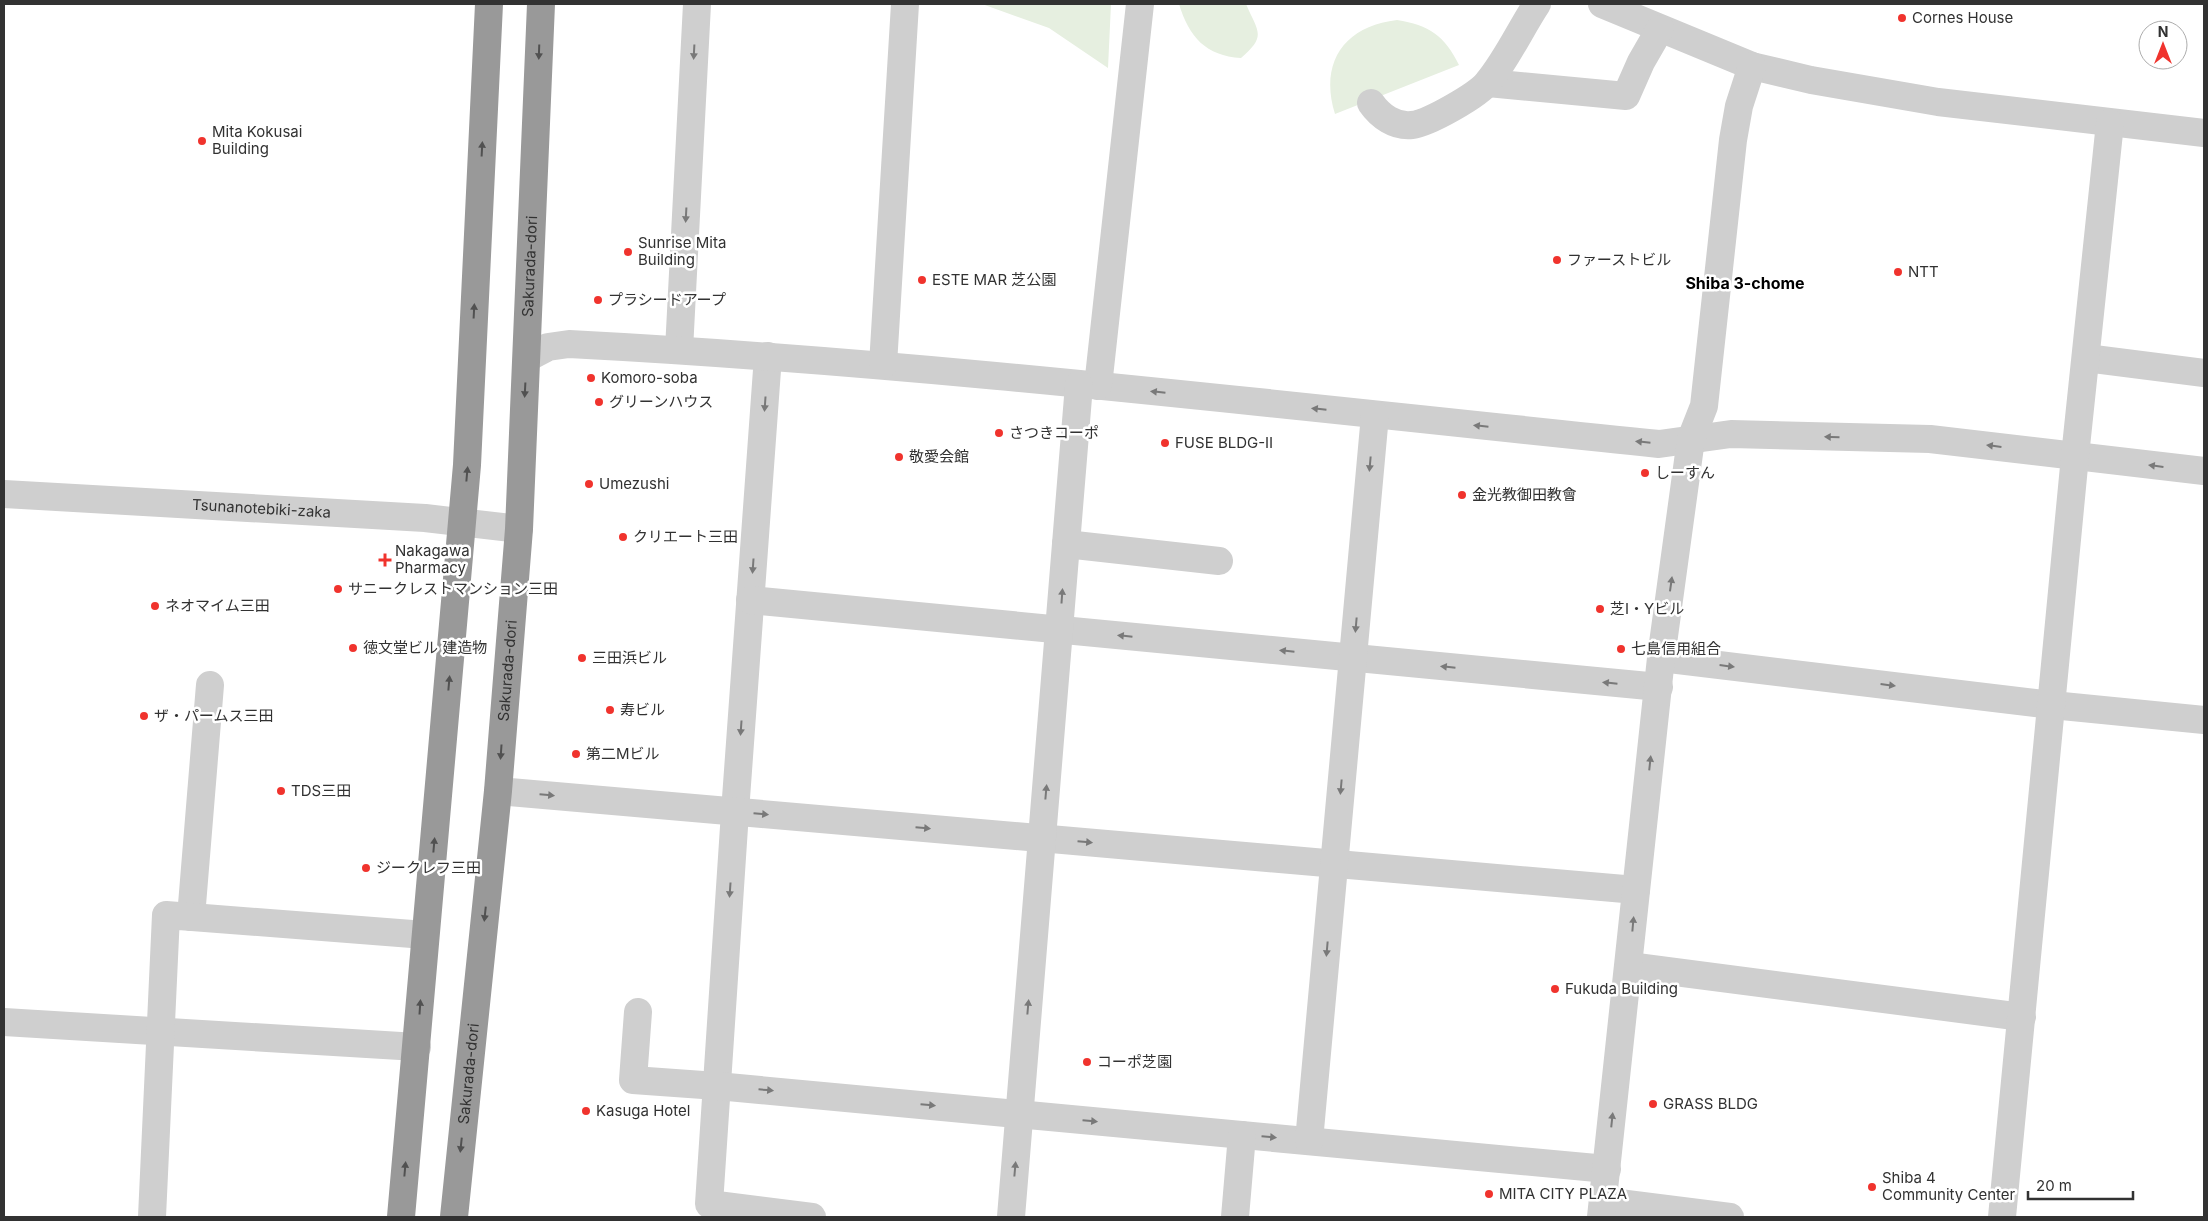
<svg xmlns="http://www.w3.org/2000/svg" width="2208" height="1221" font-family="Inter,'Noto Sans JP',sans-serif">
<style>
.green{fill:#e6efe0}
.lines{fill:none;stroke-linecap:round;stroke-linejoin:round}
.minor{stroke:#cfcfcf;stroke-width:28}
.highway{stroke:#999;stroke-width:28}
.oneway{fill:#515151}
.oneway2{fill:#797979}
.poi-dot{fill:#f0332d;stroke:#fff;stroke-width:2}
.labels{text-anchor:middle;stroke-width:5;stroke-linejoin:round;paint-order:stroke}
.poi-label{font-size:15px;fill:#323232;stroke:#fff;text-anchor:start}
.street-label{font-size:15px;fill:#323232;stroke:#fff}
.neighbourhood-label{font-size:16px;font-weight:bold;fill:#000;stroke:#fff}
</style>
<rect width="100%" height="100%" fill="#fff"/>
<!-- green -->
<path class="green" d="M982,4H1111L1108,68L1049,28Z
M1179,4H1246C1258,32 1267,36 1241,58C1206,56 1189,37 1179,4Z
M1397,20C1429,25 1445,36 1459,65L1335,114C1319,63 1344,26 1397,20Z"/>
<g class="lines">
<!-- minor -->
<g class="minor">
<path d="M1602,4L1752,66L1811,80L1938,102L2204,133"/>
<path d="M1488,83L1626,96L1641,62L1660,29"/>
<path d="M1371,103C1380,116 1395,127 1412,125C1429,123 1478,95 1488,82C1507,59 1521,28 1537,4"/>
<path d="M679,350L697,4"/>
<path d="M768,356L735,812L709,1204L812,1217"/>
<path d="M527,358L548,347L569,344C933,363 1296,407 1659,444L1731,434L1930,439L2204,471"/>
<path d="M2086,358L2204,373"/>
<path d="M883,365L905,4"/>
<path d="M1098,386L1140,4"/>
<path id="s1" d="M4,494L425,518L519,529"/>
<path d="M1066,544L1219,561"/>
<path d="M750,600L1659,687"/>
<path d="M1661,658L2052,705L2204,720"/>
<path d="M498,791L1636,890"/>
<path d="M191,917L210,685"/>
<path d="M1629,966L2022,1017"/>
<path d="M638,1012L633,1080L717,1086L1607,1169"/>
<path d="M4,1022L417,1047"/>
<path d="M1309,1141L1375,415"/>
<path d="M1603,1201L1730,1217"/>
<path d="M152,1217L166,915L425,935"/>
<path d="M1011,1217L1079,385"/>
<path d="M1235,1217L1242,1135"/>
<path d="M1601,1217L1661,658L1691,439L1704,406L1733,140L1739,106L1752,66"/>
<path d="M2002,1217L2075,456L2110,123"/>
</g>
<!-- highway -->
<g class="highway">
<path d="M401,1217L467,465L489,4"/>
<path id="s2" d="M454,1217L498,791L519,529L541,4"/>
</g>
</g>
<!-- one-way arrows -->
<defs><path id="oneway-solid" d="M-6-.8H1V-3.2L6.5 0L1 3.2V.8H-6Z" transform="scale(1.25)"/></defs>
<g class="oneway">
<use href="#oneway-solid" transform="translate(539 52) rotate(92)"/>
<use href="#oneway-solid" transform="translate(482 149) rotate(-87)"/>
<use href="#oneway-solid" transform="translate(474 311) rotate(-87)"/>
<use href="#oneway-solid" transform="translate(525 390) rotate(93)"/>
<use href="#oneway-solid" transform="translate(467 474) rotate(-85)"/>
<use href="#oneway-solid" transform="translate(449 683) rotate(-85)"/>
<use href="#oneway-solid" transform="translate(501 752) rotate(94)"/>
<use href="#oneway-solid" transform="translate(434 845) rotate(-85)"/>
<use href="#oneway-solid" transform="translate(485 914) rotate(96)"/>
<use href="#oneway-solid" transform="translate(420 1007) rotate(-86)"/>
<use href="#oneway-solid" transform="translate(461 1145) rotate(96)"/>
<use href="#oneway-solid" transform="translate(405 1169) rotate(-85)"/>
</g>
<g class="oneway2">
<use href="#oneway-solid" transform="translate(694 52) rotate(93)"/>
<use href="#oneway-solid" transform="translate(686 215) rotate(93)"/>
<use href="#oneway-solid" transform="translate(1158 392) rotate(-174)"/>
<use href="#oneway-solid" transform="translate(765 404) rotate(94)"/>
<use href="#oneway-solid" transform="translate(1319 409) rotate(-174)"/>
<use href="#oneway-solid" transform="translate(1481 426) rotate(-174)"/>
<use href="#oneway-solid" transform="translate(1832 437) rotate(-179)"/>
<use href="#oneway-solid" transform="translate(1643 442) rotate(-174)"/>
<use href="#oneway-solid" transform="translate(1994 446) rotate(-173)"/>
<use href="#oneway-solid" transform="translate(1370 464) rotate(95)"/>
<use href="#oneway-solid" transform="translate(2156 466) rotate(-173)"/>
<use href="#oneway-solid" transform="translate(753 566) rotate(94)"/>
<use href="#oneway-solid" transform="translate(1671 584) rotate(-82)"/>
<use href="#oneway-solid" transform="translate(1062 596) rotate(-86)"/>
<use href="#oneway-solid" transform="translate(1356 625) rotate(95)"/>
<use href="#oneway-solid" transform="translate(1125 636) rotate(-174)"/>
<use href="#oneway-solid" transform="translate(1287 651) rotate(-174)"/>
<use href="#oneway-solid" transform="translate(1727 666) rotate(7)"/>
<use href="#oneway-solid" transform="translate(1448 667) rotate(-174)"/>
<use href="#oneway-solid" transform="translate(1610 683) rotate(-174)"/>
<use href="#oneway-solid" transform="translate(1888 685) rotate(7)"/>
<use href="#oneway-solid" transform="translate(741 728) rotate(94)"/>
<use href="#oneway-solid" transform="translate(1650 763) rotate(-84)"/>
<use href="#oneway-solid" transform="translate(1341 787) rotate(95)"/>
<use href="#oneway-solid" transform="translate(1046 792) rotate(-85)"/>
<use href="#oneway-solid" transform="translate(547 795) rotate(5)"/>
<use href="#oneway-solid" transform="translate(761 814) rotate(5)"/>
<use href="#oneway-solid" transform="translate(923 828) rotate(5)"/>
<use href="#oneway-solid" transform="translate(1085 842) rotate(5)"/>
<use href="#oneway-solid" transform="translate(730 890) rotate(94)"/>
<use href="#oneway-solid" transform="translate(1633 924) rotate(-85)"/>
<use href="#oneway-solid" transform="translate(1327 949) rotate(95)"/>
<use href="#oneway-solid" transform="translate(1028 1007) rotate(-85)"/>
<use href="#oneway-solid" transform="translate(766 1090) rotate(5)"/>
<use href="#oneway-solid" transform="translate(928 1105) rotate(5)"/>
<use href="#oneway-solid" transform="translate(1612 1120) rotate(-84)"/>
<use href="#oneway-solid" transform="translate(1090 1121) rotate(5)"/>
<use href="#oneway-solid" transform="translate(1269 1137) rotate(5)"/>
<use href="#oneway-solid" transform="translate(1015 1169) rotate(-85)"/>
</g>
<!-- markers -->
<g class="poi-dot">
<circle cx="1902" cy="18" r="5"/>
<circle cx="202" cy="141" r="5"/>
<circle cx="628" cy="252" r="5"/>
<circle cx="1557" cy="260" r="5"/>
<circle cx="1898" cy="272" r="5"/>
<circle cx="922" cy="280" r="5"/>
<circle cx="598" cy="300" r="5"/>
<circle cx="591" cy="378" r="5"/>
<circle cx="599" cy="402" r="5"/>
<circle cx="999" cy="433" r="5"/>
<circle cx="1165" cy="443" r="5"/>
<circle cx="899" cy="457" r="5"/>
<circle cx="1645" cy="473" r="5"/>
<circle cx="589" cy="484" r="5"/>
<circle cx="1462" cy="495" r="5"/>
<circle cx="623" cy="537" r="5"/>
<path d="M382.5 552.5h5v5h5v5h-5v5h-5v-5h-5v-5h5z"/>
<circle cx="338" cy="589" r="5"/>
<circle cx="155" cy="606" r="5"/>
<circle cx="1600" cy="609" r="5"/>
<circle cx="353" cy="648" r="5"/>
<circle cx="1621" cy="649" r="5"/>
<circle cx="582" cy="658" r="5"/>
<circle cx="610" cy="710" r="5"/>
<circle cx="144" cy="716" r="5"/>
<circle cx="576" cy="754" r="5"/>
<circle cx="281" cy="791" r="5"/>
<circle cx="366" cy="868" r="5"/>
<circle cx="1555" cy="989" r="5"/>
<circle cx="1087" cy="1062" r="5"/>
<circle cx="1653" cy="1104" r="5"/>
<circle cx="586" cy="1111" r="5"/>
<circle cx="1872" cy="1187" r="5"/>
<circle cx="1489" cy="1194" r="5"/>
</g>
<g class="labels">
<!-- poi labels -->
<g class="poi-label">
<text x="1912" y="23">Cornes House</text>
<text x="212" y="137">Mita Kokusai<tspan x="212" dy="17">Building</tspan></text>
<text x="638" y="248">Sunrise Mita<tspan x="638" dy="17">Building</tspan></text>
<text x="1567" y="265">ファーストビル</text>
<text x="1908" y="277">NTT</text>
<text x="932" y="285">ESTE MAR 芝公園</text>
<text x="608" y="305">プラシードアープ</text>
<text x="601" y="383">Komoro-soba</text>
<text x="609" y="407">グリーンハウス</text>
<text x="1009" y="438">さつきコーポ</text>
<text x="1175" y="448">FUSE BLDG-Ⅱ</text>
<text x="909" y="462">敬愛会館</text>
<text x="1655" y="478">しーすん</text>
<text x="599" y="489">Umezushi</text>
<text x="1472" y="500">金光教御田教會</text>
<text x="633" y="542">クリエート三田</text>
<text x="395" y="556">Nakagawa<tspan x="395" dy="17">Pharmacy</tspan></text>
<text x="348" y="594">サニークレストマンション三田</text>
<text x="165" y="611">ネオマイム三田</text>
<text x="1610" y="614">芝I・Yビル</text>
<text x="363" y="653">徳文堂ビル 建造物</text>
<text x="1631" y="654">七島信用組合</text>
<text x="592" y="663">三田浜ビル</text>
<text x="620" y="715">寿ビル</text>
<text x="154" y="721">ザ・パームス三田</text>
<text x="586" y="759">第二Mビル</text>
<text x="291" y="796">TDS三田</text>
<text x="376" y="873">ジークレフ三田</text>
<text x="1565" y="994">Fukuda Building</text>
<text x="1097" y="1067">コーポ芝園</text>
<text x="1663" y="1109">GRASS BLDG</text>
<text x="596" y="1116">Kasuga Hotel</text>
<text x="1882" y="1183">Shiba 4<tspan x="1882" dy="17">Community Center</tspan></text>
<text x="1499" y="1199">MITA CITY PLAZA</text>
</g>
<!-- street labels -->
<g class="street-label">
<text dy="5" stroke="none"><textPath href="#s2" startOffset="954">Sakurada-dori</textPath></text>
<text dy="5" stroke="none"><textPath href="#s1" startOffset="258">Tsunanotebiki-zaka</textPath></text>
<text dy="5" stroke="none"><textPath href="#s2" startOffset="549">Sakurada-dori</textPath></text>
<text dy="5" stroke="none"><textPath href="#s2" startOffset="144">Sakurada-dori</textPath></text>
</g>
<!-- neighbourhood labels -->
<g class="neighbourhood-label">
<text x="1745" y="289">Shiba 3-chome</text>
</g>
</g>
<!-- border -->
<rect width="2208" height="1221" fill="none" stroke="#323232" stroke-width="10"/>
<!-- north arrow -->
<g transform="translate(2163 45)"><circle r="24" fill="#ffffff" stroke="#adadad"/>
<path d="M0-4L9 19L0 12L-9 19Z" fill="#f0332d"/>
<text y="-8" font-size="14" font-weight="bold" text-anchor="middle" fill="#323232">N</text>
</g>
<!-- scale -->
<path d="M2028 1191v8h105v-8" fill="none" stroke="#323232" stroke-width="2.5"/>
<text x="2036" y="1191" font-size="15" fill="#323232" stroke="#ffffff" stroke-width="4" paint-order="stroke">20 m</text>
</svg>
